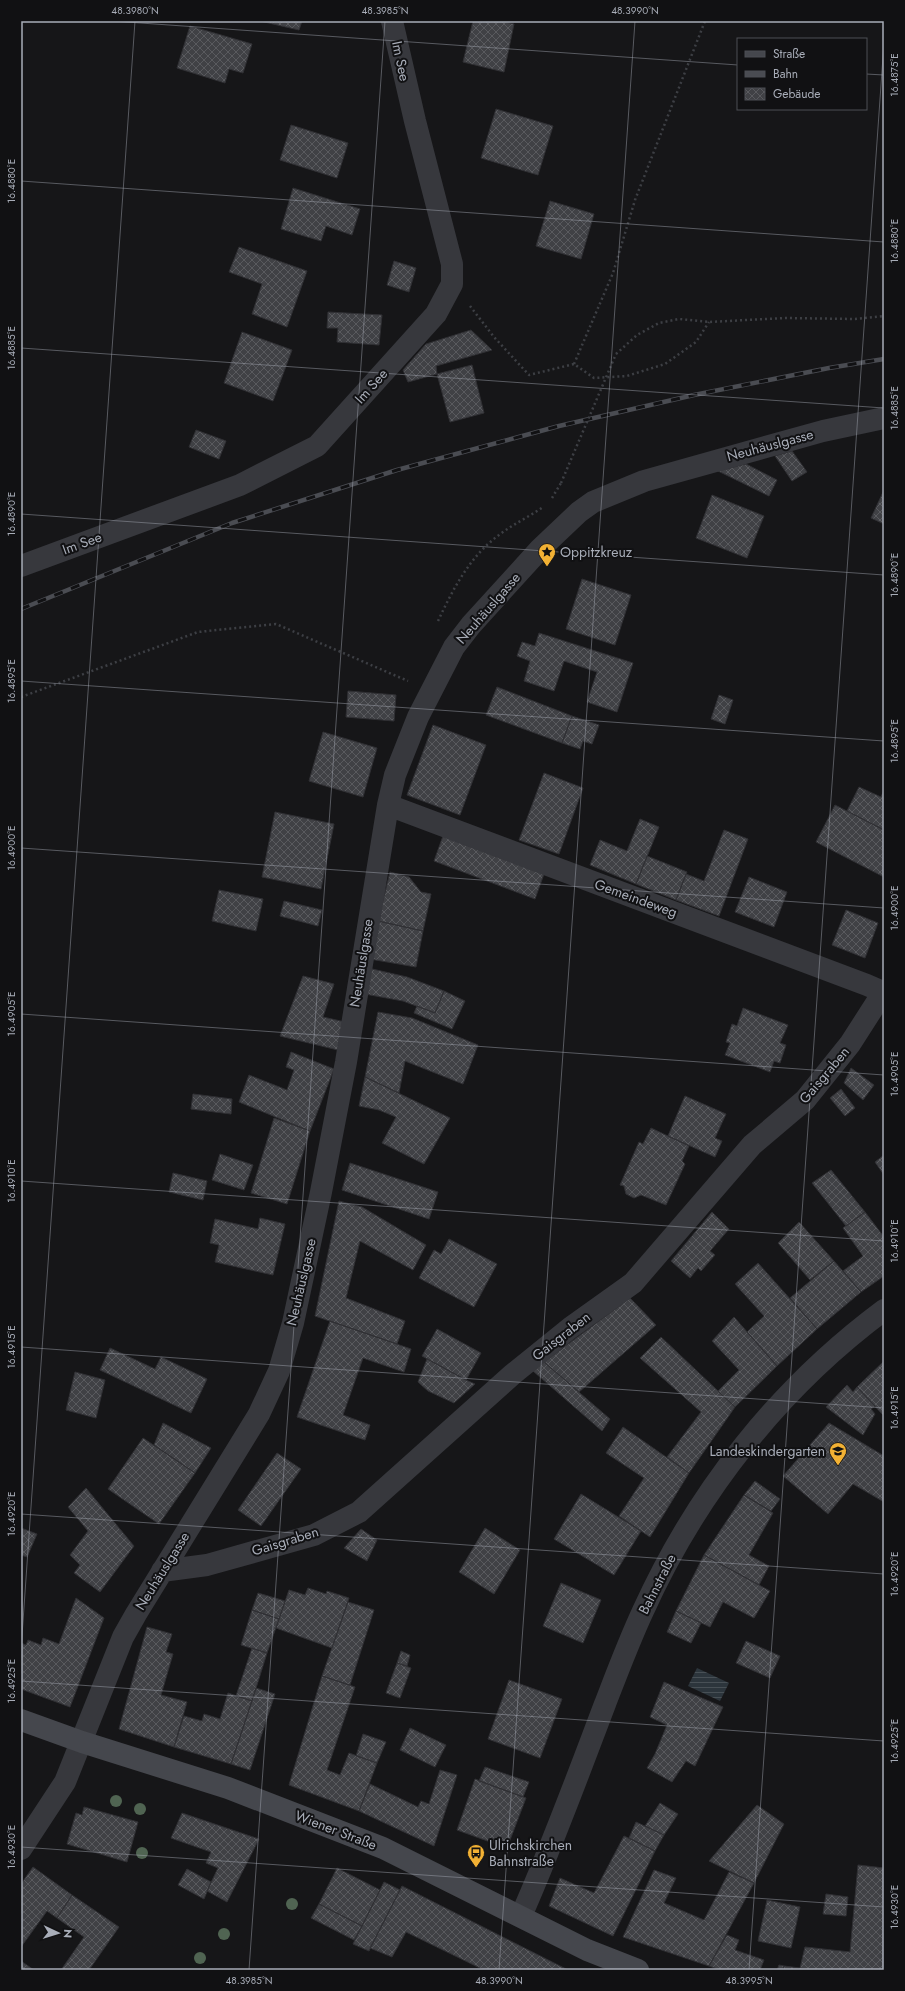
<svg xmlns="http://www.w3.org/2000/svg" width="905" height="1991" font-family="Jost,sans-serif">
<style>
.water{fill:url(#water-rules)}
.building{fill:url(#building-cross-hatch);stroke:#303034}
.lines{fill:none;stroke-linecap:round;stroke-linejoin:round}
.path{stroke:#3d3f44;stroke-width:2.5;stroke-dasharray:2 3;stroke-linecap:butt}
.street{stroke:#37383d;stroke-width:22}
.secondary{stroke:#45474d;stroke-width:22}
.rail-casing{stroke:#4a4c52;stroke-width:4.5}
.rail{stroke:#111113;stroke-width:3;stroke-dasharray:9;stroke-linecap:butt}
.path-bridge{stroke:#3d3f44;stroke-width:2.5;stroke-dasharray:2 3;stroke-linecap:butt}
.tree{fill:#506452}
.ticks{fill:none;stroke:#a8adb8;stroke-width:1;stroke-opacity:0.45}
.labels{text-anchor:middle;stroke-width:4;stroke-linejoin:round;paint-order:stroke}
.street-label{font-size:14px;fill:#a8adb8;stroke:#111113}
.poi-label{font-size:14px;fill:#a8adb8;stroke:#111113;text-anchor:start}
.neatline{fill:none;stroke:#a8adb8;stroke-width:1.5}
.ticks-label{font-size:10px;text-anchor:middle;fill:#a8adb8}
</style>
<defs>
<pattern id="water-rules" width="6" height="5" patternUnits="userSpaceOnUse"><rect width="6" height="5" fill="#2c353c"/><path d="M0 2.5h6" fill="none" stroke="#485056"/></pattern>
<pattern id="building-cross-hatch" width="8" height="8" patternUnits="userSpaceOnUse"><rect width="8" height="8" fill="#404145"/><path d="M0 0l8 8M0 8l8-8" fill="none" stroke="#595a5e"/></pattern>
</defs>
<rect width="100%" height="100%" fill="#161618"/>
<!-- water -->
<path class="water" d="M697,1668L729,1683L720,1701L688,1686Z"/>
<!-- building -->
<path class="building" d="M260,21H302L299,30Z
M473,21H501L514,24L504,72L463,62Z
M190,26L252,44L243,73L229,69L225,83L177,68Z
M496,109L553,126L538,175L481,158Z
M291,125L348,143L337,178L280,160Z
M293,188L360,209L352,235L326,226L321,241L281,229Z
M550,201L594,214L581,259L536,246Z
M239,247L307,271L287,327L252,314L262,284L229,272Z
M394,261L416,268L409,292L387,285Z
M328,312L382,315L379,345L337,342L338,328H327Z
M471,330L492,350L436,366L437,374L408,382L403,370L426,344Z
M242,332L292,350L273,401L224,383Z
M472,365L484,413L450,422L437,374Z
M196,430L226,441L219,459L189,447Z
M792,451L807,472L792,481L775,456Z
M746,464L777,480L769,496L718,471Z
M884,490V524L871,518Z
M712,495L764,516L747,558L696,538Z
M582,579L631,595L615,645L566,629Z
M539,633L633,663L617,712L587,702L597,672L564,661L554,691L524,681L530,661L517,656L522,642L535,646Z
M497,687L572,716L562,743L486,715Z
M348,691L396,695L394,721L346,717Z
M719,695L733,700L725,724L711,719Z
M572,716L599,725L592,744L583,741L580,749L562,743Z
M433,725L486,745L460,815L407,795Z
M323,732L377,748L363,797L309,781Z
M544,773L583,788L559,854L519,840Z
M859,787L881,797L884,790V830L847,811Z
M835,805L884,830V877L816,842Z
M275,812L334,824L321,889L262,877Z
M640,819L659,827L636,884L590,865L600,840L627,851Z
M724,830L748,839L719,916L676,900L686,874L704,881Z
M443,836L544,874L535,899L434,861Z
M647,856L687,872L676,900L636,884Z
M390,872L409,877L421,892L431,894L423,931L378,921Z
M749,877L787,892L774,927L735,912Z
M219,890L263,899L256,931L212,921Z
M284,901L322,910L318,926L280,916Z
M846,910L878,923L865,958L832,945Z
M378,921L423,931L416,967L370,959Z
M368,968L407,977L444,991L435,1013L403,1001L365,994Z
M303,976L334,984L323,1017L345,1022L338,1050L280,1036Z
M444,991L465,1001L452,1029L414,1013L417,1006L435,1013Z
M743,1008L788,1025L780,1043L786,1045L780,1063L774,1061L770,1072L725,1055L730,1043L726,1042L732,1024L737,1026Z
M378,1012L412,1018L478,1045L463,1084L405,1061L399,1093L365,1077Z
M291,1052L334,1069L310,1131L239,1102L249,1075L287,1090L294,1070L286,1067Z
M851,1068L874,1085L863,1100L844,1083Z
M365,1077L450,1118L424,1164L382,1143L396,1117L379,1110L359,1106Z
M841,1089L855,1108L845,1116L830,1098Z
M193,1094L232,1099L231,1114L191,1109Z
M685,1096L726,1114L715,1138L722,1141L715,1157L668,1136Z
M274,1118L310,1131L287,1204L251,1193Z
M651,1128L689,1146L682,1161L685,1164L666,1205L641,1195L634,1198L626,1194L624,1186L620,1185L639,1142L643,1144Z
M220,1154L253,1165L244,1190L212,1180Z
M884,1155V1175L875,1162Z
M350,1163L438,1192L429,1219L342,1190Z
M831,1170L865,1212L846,1226L812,1183Z
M173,1173L207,1181L203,1200L169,1192Z
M339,1201L362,1207L426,1245L413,1270L360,1241L346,1298L405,1321L397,1344L315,1316Z
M712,1212L729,1229L710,1251L715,1255L701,1271L698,1268L690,1278L671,1261Z
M865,1212L884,1237V1276L861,1292L843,1271L863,1256L843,1228Z
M260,1218L285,1224L273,1275L215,1262L219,1245L210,1243L215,1219L258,1229Z
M799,1222L834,1261L810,1280L778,1243Z
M449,1239L497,1264L474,1307L419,1278L434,1250L441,1254Z
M834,1261L861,1292L817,1329L790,1298Z
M758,1263L817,1329L777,1366L747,1332L764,1316L735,1284Z
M630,1298L656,1325L579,1392L544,1362Z
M734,1317L777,1366L735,1407L718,1391L739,1370L712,1341Z
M330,1321L411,1349L404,1372L363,1358L343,1415L370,1425L365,1440L297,1417Z
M437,1329L481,1353L466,1380L422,1356Z
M661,1337L735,1407L689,1473L667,1457L701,1412L640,1358Z
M110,1348L155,1369L161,1357L207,1379L191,1413L100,1370Z
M427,1359L466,1380L475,1384L454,1403L428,1391L418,1382Z
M884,1361V1416L857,1387Z
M544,1362L610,1419L602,1431L533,1371Z
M75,1372L105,1380L96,1418L66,1410Z
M847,1385L853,1392L857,1387L875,1406L871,1409L875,1414L863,1435L826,1407Z
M163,1423L211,1448L195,1473L154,1445Z
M829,1423L884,1456V1502L853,1484L828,1514L783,1476Z
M623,1427L689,1473L650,1537L619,1516L644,1478L606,1453Z
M143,1438L195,1473L159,1524L108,1489Z
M277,1453L301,1469L261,1526L238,1510Z
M755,1481L780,1499L771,1511L744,1495Z
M86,1488L134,1546L100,1592L74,1573L80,1565L70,1555L88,1531L68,1507Z
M581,1494L641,1531L614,1575L554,1539Z
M744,1495L773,1513L749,1555L769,1566L759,1585L704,1555Z
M21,1528L37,1534L27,1557L21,1555Z
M485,1528L520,1550L494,1594L459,1572Z
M361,1529L377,1540L367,1561L344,1548Z
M704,1555L770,1591L754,1618L723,1602L710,1627L676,1611Z
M561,1583L601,1600L583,1643L543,1626Z
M308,1588L326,1594L327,1591L349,1598L332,1648L276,1628L289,1590L305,1595Z
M258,1593L285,1601L279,1619L252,1610Z
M76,1598L104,1618L70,1707L21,1689V1643L26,1645L28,1640L41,1645L43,1638L59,1644Z
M348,1602L374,1610L350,1685L322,1676Z
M252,1610L279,1619L267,1653L241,1645Z
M676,1611L701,1623L691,1643L667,1632Z
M147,1627L172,1634L166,1652L173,1654L161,1695L187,1702L174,1747L119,1729Z
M746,1641L780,1656L770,1678L736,1663Z
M252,1648L267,1653L252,1701L236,1696Z
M401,1651L410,1655L407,1666L397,1663Z
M397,1663L411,1668L400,1698L386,1693Z
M322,1676L355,1687L327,1770L340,1775L349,1753L377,1763L359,1811L289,1785Z
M509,1680L562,1699L540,1758L488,1739Z
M664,1682L723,1707L695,1766L686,1761L672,1782L647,1768L655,1754L667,1725L650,1717Z
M256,1688L275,1694L250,1770L231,1764Z
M228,1693L252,1701L231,1764L174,1747L184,1716L202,1721L204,1714L220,1719Z
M410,1728L446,1745L435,1767L400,1750Z
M363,1734L386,1742L377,1763L356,1756Z
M485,1767L529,1782L523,1797L479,1781Z
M440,1770L457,1775L434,1846L359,1811L370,1784L418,1807L421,1801L429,1804Z
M475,1779L526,1798L507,1848L457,1830Z
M660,1803L678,1814L664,1835L645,1826Z
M757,1805L784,1824L754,1883L709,1861Z
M84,1807L138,1822L127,1862L67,1844L76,1813L82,1815Z
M182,1813L259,1839L227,1902L207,1891L218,1868L206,1863L211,1852L171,1838Z
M636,1822L664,1835L655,1851L629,1838Z
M624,1836L655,1851L613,1936L549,1906L560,1878L594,1893Z
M858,1865L884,1868V1970H783L784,1966L800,1968L805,1947L850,1952Z
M33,1867L72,1895L57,1918L47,1911L21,1947V1884Z
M337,1868L380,1890L362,1926L319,1904Z
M187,1869L211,1882L204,1899L178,1885Z
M654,1870L676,1878L664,1903L704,1920L729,1872L754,1883L709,1966L623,1937Z
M384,1882L400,1890L369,1951L353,1944Z
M402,1886L568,1970H484L406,1932L392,1957L370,1948Z
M826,1894L848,1897L846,1916L823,1914Z
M72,1895L119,1927L89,1970H61L84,1937L57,1918Z
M767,1900L800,1907L791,1948L758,1941Z
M319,1904L362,1926L354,1940L311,1918Z
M727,1935L739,1940L735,1950L764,1960L760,1970H720L709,1966Z
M21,1961L34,1970H21Z
M779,1965L784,1966L783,1970H777Z"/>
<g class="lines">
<!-- path -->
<path class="path" d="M470,306L494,337L529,375L574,364L594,378L627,376L665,364L696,342L709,322
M616,354L637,335L659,323L679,319L709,322L785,318L855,319L884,316
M574,364L613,273L635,200L705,21
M552,498L561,483
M438,621C453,589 470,556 499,535C513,524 529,517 543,507
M21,697L198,632L276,624L408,681"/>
<!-- street -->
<path class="street" d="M21,566L240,485L317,446L436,314L452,284V264L415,121L392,21
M388,805L867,985L883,992
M162,1571L207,1565L314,1535L359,1512L513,1374L570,1328L633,1283L752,1145L805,1100L850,1044L884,991
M21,1849L65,1782L123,1637L136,1614L259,1414L279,1371L293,1323L321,1192L346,1062L388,805L395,775L418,717L454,647L471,625L540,549L579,512L593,502L644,481L823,431L884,418
M521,1916C552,1846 578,1775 605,1704C617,1673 629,1641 643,1611C697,1492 779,1388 884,1310"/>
<!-- secondary -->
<path class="secondary" d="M21,1720L82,1742L228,1788L383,1848L587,1950L638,1970"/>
<defs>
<path id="rail" d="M21,609L232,523L397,470L559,426L694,395L829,368L884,359"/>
</defs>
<!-- rail casing -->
<use href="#rail" class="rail-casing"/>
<!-- rail -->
<use href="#rail" class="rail"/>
<!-- path-bridge -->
<path class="path-bridge" d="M561,483L616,354"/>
</g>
<!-- trees -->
<g class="tree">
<circle cx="116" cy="1801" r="6"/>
<circle cx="140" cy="1809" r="6"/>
<circle cx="142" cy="1853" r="6"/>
<circle cx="292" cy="1904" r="6"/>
<circle cx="224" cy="1934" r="6"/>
<circle cx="200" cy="1958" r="6"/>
</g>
<!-- ticks -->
<path class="ticks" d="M112,21L738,65M866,74L884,75M21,181L884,242M21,348L884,408M21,514L884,575M21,681L884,741M21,848L884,908M21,1014L884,1075M21,1181L884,1241M21,1347L884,1408M21,1514L884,1574M21,1650L135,21M21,1681L884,1741M21,1847L884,1907M249,1970L385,21M499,1970L635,21M749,1970L884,42"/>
<!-- icons -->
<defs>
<symbol id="sight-pin" viewBox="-11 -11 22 30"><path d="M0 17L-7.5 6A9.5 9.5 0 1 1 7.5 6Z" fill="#f2b134" stroke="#111113"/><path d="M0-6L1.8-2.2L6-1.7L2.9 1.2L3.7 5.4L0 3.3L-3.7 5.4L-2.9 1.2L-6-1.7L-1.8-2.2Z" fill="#111"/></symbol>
<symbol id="school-pin" viewBox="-11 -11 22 30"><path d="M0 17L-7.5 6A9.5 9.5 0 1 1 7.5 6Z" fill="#f2b134" stroke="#111113"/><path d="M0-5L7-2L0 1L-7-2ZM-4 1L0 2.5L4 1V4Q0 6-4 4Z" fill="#111"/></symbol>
<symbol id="bus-pin" viewBox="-11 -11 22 30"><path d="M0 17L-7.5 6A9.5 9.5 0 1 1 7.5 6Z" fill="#f2b134" stroke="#111113"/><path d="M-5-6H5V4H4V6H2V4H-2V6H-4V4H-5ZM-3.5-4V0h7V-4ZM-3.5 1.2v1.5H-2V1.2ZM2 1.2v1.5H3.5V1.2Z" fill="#111"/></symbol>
</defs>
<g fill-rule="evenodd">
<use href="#sight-pin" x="537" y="542" width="20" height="27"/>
<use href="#school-pin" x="828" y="1441" width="20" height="27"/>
<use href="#bus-pin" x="466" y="1843" width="20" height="27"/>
</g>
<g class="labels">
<!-- street labels -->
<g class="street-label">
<text transform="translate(401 61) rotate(78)" y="5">Im See</text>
<text transform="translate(371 386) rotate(-48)" y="5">Im See</text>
<text transform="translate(770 445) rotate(-15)" y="5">Neuhäuslgasse</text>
<text transform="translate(82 543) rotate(-20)" y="5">Im See</text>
<text transform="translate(488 608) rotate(-49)" y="5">Neuhäuslgasse</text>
<text transform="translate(636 898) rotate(20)" y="5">Gemeindeweg</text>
<text transform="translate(361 963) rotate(-81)" y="5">Neuhäuslgasse</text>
<text transform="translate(824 1075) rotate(-50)" y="5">Gaisgraben</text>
<text transform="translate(301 1282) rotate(-77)" y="5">Neuhäuslgasse</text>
<text transform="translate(561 1336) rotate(-38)" y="5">Gaisgraben</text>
<text transform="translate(285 1541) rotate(-17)" y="5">Gaisgraben</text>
<text transform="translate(162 1571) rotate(-58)" y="5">Neuhäuslgasse</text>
<text transform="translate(657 1584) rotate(-63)" y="5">Bahnstraße</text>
<text transform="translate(336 1830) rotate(21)" y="5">Wiener Straße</text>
</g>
<!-- poi labels -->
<g class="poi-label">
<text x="560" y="557">Oppitzkreuz</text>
<text x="825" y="1456" text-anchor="end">Landeskindergarten</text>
<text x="489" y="1850">Ulrichskirchen<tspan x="489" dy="16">Bahnstraße</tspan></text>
</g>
</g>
<!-- border -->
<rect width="905" height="1991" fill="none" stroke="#111113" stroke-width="44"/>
<!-- legend -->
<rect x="737" y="38" width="130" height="72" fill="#111113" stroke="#4d4f55"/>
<rect x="745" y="51" width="20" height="6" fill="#45474d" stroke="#4d4f55"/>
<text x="773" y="58" font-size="12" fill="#a8adb8">Straße</text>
<rect x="745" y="71" width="20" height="6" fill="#4a4c52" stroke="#4d4f55"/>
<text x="773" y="78" font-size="12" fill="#a8adb8">Bahn</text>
<rect x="745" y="88" width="20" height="12" fill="url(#building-cross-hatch)" stroke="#4d4f55"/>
<text x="773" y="98" font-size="12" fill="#a8adb8">Gebäude</text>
<!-- north arrow -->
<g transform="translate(58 1933) rotate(94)" stroke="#111113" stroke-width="3" paint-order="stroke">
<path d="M0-3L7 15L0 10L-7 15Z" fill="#a8adb8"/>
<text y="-6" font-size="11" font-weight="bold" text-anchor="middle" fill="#a8adb8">N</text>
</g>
<rect x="22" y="22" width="861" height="1947" class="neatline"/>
<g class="ticks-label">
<text x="135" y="14">48.3980°N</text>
<text x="385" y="14">48.3985°N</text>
<text x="635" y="14">48.3990°N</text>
<text transform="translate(894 75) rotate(-90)" y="4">16.4875°E</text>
<text transform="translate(11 181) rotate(-90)" y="4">16.4880°E</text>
<text transform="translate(894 241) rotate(-90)" y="4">16.4880°E</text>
<text transform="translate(11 348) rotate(-90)" y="4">16.4885°E</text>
<text transform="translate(894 408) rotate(-90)" y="4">16.4885°E</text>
<text transform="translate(11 514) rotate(-90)" y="4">16.4890°E</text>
<text transform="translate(894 575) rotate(-90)" y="4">16.4890°E</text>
<text transform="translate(11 681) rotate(-90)" y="4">16.4895°E</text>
<text transform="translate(894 741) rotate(-90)" y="4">16.4895°E</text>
<text transform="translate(11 848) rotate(-90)" y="4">16.4900°E</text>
<text transform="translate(894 908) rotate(-90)" y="4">16.4900°E</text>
<text transform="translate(11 1014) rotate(-90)" y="4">16.4905°E</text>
<text transform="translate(894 1074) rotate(-90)" y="4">16.4905°E</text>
<text transform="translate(11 1181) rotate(-90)" y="4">16.4910°E</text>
<text transform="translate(894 1241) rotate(-90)" y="4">16.4910°E</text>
<text transform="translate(11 1347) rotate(-90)" y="4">16.4915°E</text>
<text transform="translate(894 1408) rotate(-90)" y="4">16.4915°E</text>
<text transform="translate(11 1514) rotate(-90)" y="4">16.4920°E</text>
<text transform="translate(894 1574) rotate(-90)" y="4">16.4920°E</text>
<text transform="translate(11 1681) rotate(-90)" y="4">16.4925°E</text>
<text transform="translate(894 1741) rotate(-90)" y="4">16.4925°E</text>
<text transform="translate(11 1847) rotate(-90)" y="4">16.4930°E</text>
<text transform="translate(894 1907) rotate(-90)" y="4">16.4930°E</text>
<text x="249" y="1984">48.3985°N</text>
<text x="499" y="1984">48.3990°N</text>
<text x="749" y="1984">48.3995°N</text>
</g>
</svg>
